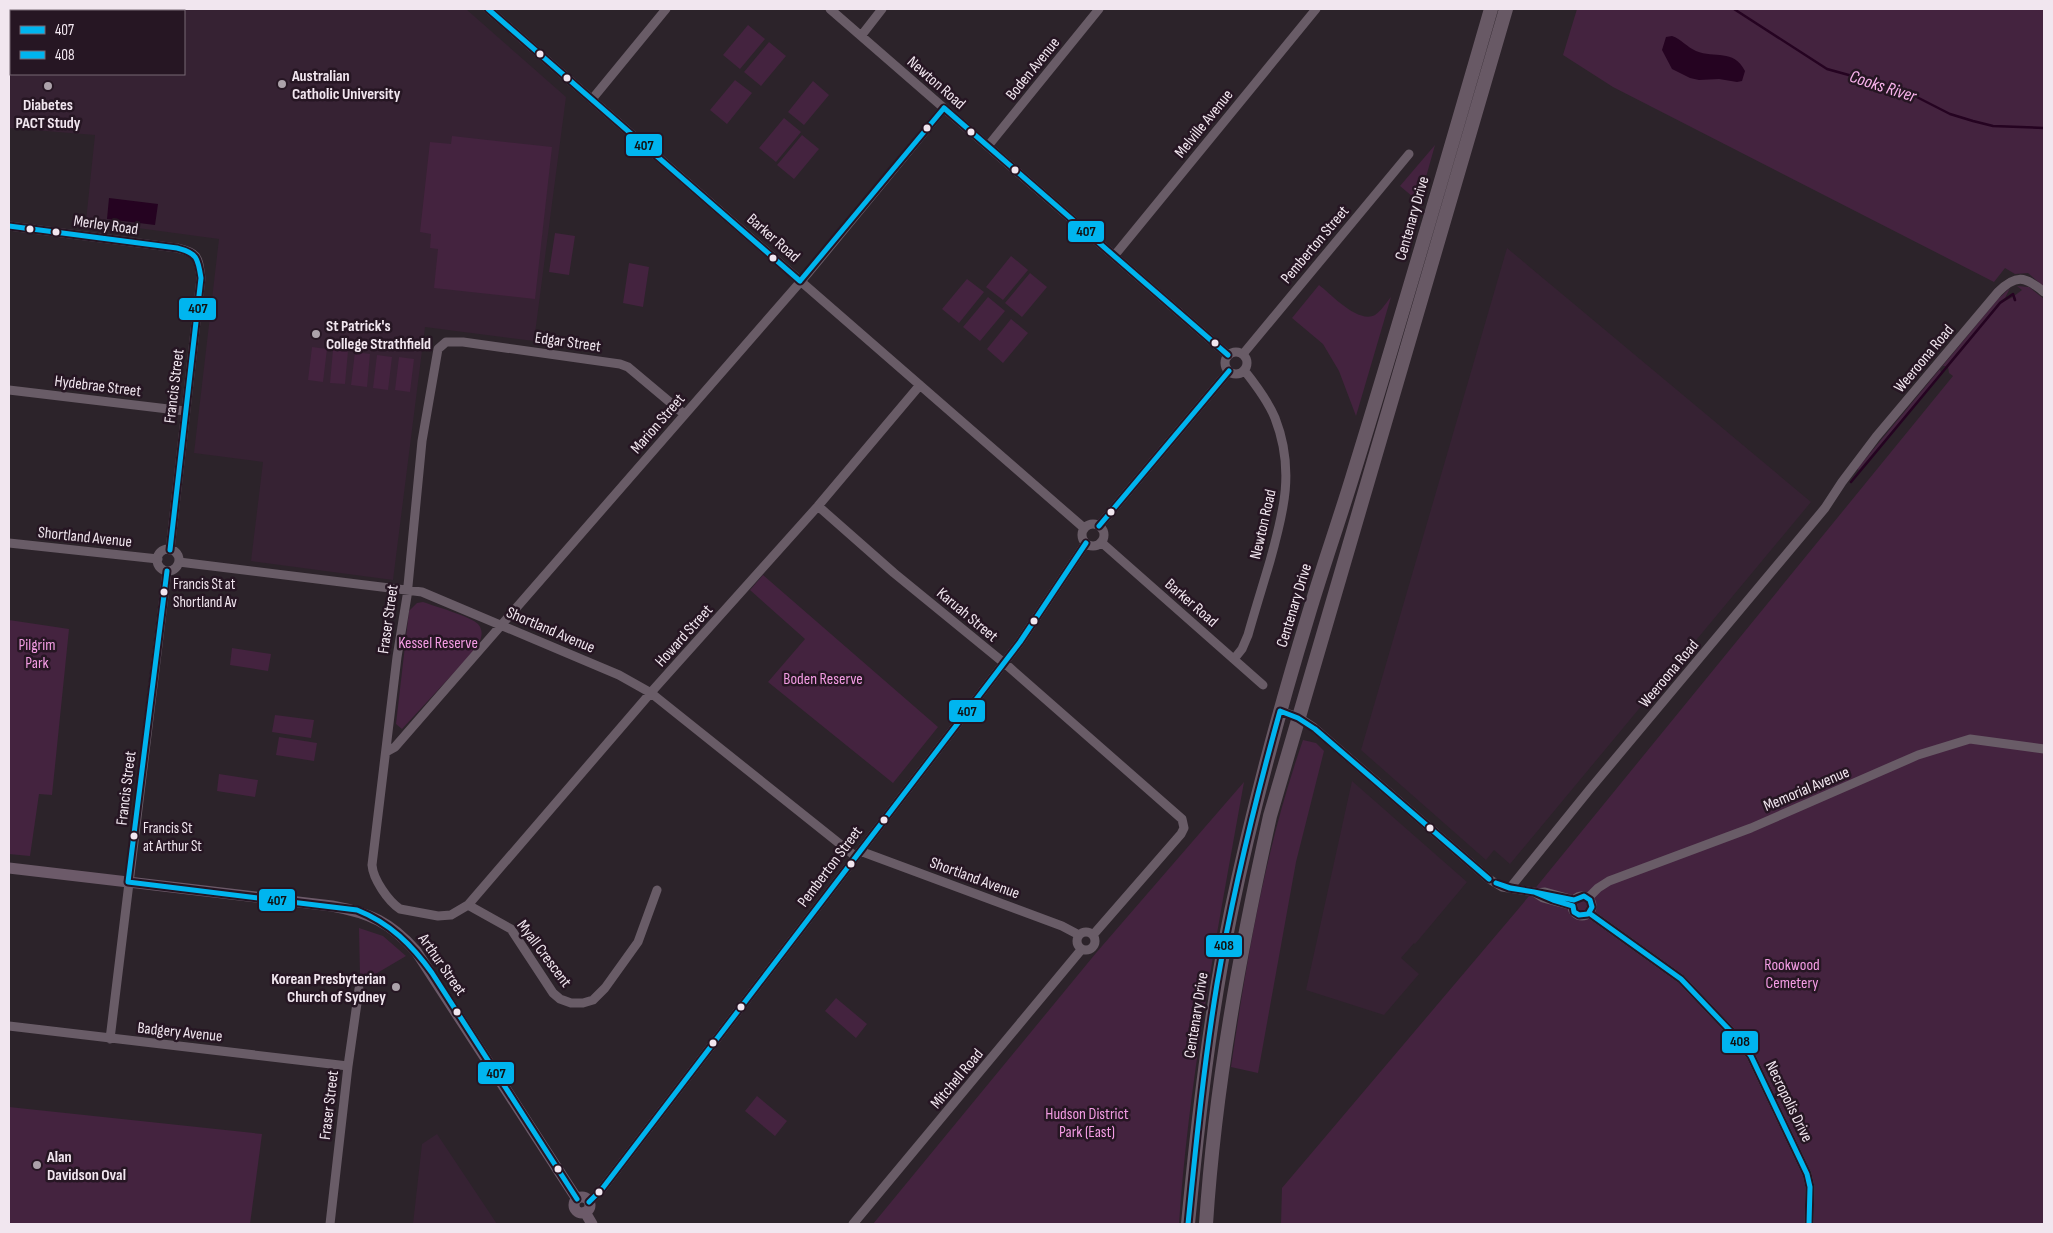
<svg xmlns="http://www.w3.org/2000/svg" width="2053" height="1233" font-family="'Sofia Sans Condensed',sans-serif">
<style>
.built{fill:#362233;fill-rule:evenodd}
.green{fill:#44233f}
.water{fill:#250321}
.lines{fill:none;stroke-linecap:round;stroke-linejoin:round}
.stream{stroke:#250321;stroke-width:2.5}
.minor{stroke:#695c67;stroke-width:9}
.major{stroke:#6c5a69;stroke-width:11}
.highway{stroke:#685965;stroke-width:14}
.bus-1-casing{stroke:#261623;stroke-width:9}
.bus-2-casing{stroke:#261623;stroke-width:9}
.bus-1{stroke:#00b5ef;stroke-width:5}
.bus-2{stroke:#00b5ef;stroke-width:5}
.bus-dot{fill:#f1e6ef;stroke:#261623;stroke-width:2}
.poi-dot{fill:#aca2aa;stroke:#261623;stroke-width:2}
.labels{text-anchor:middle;stroke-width:5;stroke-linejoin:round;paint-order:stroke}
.bus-label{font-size:15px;fill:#f1e6ef;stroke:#261623;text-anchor:start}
.street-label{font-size:16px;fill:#f1e6ef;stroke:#261623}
.poi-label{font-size:16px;font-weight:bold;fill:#f1e6ef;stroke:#261623;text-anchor:start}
.park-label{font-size:16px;fill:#f39ce3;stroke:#261623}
.water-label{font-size:18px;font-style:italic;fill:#f9b3ec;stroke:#261623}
.line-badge{stroke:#261623;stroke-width:2}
.pale-badge-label{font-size:14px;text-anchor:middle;font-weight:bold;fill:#111}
</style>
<rect width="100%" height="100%" fill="#2c232a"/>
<!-- built -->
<path class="built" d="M9,9H466L566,97L534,341L425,327L393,580L251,561L263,462L194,453L219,239L86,221L95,135L9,128ZM11,11H184V74H11Z
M1507,248L1811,502L1510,864L1494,850L1486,860L1361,750Z
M1352,781L1467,882L1415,944L1414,943L1401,958L1419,974L1384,1015L1306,990Z
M437,1134L497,1224H413L422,1144Z"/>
<!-- green -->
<path class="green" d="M1577,9H2044V287L2028,273L2015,274L2005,268L1994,282L1613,87L1563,55Z
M748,25L765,39L740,69L723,55Z
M769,42L786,56L761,86L744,72Z
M735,80L752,93L727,124L710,110Z
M813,81L829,95L804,125L788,112Z
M784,118L801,132L776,162L759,148Z
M802,135L819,149L794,179L777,165Z
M452,136L552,147L535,299L434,288L438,249L430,248L431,234L420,232L430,142L451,144Z
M1435,145L1419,202L1400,186Z
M555,233L575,236L569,275L549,272Z
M1011,256L1028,270L1003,300L986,287Z
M629,263L649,267L643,307L623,303Z
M1030,273L1047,287L1022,317L1005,303Z
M967,279L984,292L959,323L942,309Z
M1319,285C1331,294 1358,324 1375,315C1381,311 1386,303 1391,297L1356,416L1339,371L1323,344L1292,318Z
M2017,286L2029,287L2044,299V1224H1281L1282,1188L1520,907L1953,376L1949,373L1948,367L2001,303L2013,297L2014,301L2016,299L2014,296L2022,290Z
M2010,288L2005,298L2000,301L1946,366H1943L1940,369L1941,373L1859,470L1857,469L1998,299Z
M988,297L1005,311L980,341L963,327Z
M1011,319L1028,333L1003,363L987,349Z
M312,347L327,349L323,382L308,380Z
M333,350L348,351L345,384L330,383Z
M355,352L370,354L367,387L351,385Z
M377,355L392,357L388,390L373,388Z
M399,357L414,359L410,392L395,390Z
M763,575L938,727L893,783L768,682L805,639L750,590Z
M423,602C434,606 472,617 478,624C486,633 479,645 473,652L402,729L396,724L409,611L417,603Z
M9,620L69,629L52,795L39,794L30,856L9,854Z
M232,648L271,654L268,671L230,665Z
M275,715L314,720L311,738L272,732Z
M279,737L317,743L314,761L276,755Z
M1303,740L1316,743L1324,751L1296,862L1258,1073L1231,1067C1247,956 1266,846 1303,740Z
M219,774L258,780L255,797L217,791Z
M1244,782C1218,928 1189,1076 1179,1224H873L1096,953Z
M359,928L383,936L406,956L367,979L360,975Z
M836,998L867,1024L856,1038L825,1011Z
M757,1096L787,1121L775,1136L745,1111Z
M9,1107L262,1134L250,1224H9Z"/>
<!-- water -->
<path class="water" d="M1672,36C1681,39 1687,47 1696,51C1715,59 1733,48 1745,71L1742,81L1737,82L1719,79L1699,80L1690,78L1672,69L1662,50L1666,37Z
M109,198L158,204L155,225L107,219Z"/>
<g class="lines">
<!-- stream -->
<path class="stream" d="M1734,9L1827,69L1903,90L1950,114L1973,121L1993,126L2044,128
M1851,482L2000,303L2013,294L2015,300"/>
<!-- minor -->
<path class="minor" d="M488,9L1084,528
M830,9L1228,355
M861,36L882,9
M593,98L666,9
M988,146L1099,9
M9,226L177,248C199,253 198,257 201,278L170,550
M1114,256L1316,9
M1225 363a11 11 0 1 1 22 0a11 11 0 1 1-22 0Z
M1243,354L1409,154
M9,390L185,411
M684,414L628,367L620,364L463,342H446L438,349L422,441L407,596L397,657L372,865C373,879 388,901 400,909L438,916L451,915L468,905L654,689L818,506L920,385
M818,506L894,573L1009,667L1182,819L1184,828L1181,834L1093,935
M1082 535a11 11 0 1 1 22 0a11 11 0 1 1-22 0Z
M1099,526L1229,371
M1101,542L1263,685
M9,543L158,559
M157 560a11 11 0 1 1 22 0a11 11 0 1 1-22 0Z
M179,562L422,592L619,675L651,693L855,856
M1234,659L1242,649L1248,635C1255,610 1263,585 1270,561C1284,511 1295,469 1275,418C1268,401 1256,385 1244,370
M1280,711L1298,717L1313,727L1489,879L1502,887L1534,892L1543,898L1573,906
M386,752L395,747L809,272L944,108
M860,851L1062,926L1079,935
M1510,888L1590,789L1825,508L1842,482L1876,437L1998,292C2016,274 2025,276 2044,292
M1536,893L1545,892L1574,900
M1572 906a10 10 0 1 1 20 0a10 10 0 1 1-20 0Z
M1588,898L1598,888L1609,881L1751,828L1918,755L1970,739L2044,749
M468,905L511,929L553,993L560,999L571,1003H583L593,1000L605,988L638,942L657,890
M1589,913L1681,979L1737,1038L1751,1056L1807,1174L1810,1187L1809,1224
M1077 941a9 9 0 1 1 18 0a9 9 0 1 1-18 0Z
M9,1026L348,1066
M110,1039L167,571
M589,1202L602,1189L1020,642L1086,543
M330,1224L348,1066L359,989
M853,1224L1081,950"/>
<!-- major -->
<path class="major" d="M9,868L332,906C370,913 390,922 416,951L577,1199
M574 1205a8 8 0 1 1 16 0a8 8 0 1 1-16 0Z
M585,1212L592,1224"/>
<!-- highway -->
<path class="highway" d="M1188,1224C1198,1119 1210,1015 1231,912C1252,811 1279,711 1309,613C1323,566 1339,521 1353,475C1401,320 1446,164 1491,9
M1206,1224C1215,1086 1240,951 1270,816L1506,9"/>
<defs>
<path id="bus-1" d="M488,9L800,281
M944,108L1228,355
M9,226L177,248C197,253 198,258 201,278L170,550
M800,281L944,108
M1099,526L1229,371
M128,882L357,910C390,923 412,945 432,973L577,1199
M128,882L167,571
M589,1202L602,1189L1020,642L1086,543"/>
<path id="bus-2" d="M1315,729L1489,879
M1315,729L1489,879
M1496,883L1511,888L1534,892
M1496,883L1509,888L1534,892
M1534,892L1574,900L1584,896L1590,900L1592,907L1588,914L1579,915L1574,912L1573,906L1553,900Z
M1589,913L1681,979L1737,1038L1751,1056L1807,1174L1810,1187L1809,1224
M1188,1224C1196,1144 1204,1063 1217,984C1233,892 1255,801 1280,711L1298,718L1315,729"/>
</defs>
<!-- bus-1 casing -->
<use href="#bus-1" class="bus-1-casing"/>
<!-- bus-2 casing -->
<use href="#bus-2" class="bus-2-casing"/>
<!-- bus-1 -->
<use href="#bus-1" class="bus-1"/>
<!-- bus-2 -->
<use href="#bus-2" class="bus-2"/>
</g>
<!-- markers -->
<g class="bus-dot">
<circle cx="540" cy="54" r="4.5"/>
<circle cx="567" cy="78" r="4.5"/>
<circle cx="927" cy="128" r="4.5"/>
<circle cx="971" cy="132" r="4.5"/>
<circle cx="1015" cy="170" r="4.5"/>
<circle cx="30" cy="229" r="4.5"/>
<circle cx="56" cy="232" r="4.5"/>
<circle cx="773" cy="258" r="4.5"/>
<circle cx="1215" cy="343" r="4.5"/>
<circle cx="1111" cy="512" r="4.5"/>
<circle cx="164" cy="592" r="4.5"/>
<circle cx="1034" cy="621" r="4.5"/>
<circle cx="884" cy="820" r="4.5"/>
<circle cx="1430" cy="828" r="4.5"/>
<circle cx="134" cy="836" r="4.5"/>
<circle cx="851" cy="864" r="4.5"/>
<circle cx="741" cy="1007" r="4.5"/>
<circle cx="457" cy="1012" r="4.5"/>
<circle cx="713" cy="1043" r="4.5"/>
<circle cx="558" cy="1169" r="4.5"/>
<circle cx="599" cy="1192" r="4.5"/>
</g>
<g class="poi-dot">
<circle cx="282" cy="84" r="5"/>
<circle cx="48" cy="86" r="5"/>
<circle cx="316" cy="334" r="5"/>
<circle cx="396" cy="987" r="5"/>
<circle cx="37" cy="1165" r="5"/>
</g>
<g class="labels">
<!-- bus labels -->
<g class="bus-label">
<text x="173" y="589">Francis St at<tspan x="173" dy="18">Shortland Av</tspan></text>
<text x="143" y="833">Francis St<tspan x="143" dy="18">at Arthur St</tspan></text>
</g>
<!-- street labels -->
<g class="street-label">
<text transform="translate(1032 68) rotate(-51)" y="6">Boden Avenue</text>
<text transform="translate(937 82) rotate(41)" y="6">Newton Road</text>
<text transform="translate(1203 123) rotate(-51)" y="6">Melville Avenue</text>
<text transform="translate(1411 218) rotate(-74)" y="6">Centenary Drive</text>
<text transform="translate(106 224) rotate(8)" y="6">Merley Road</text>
<text transform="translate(774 237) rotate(41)" y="6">Barker Road</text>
<text transform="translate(1314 244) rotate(-50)" y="6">Pemberton Street</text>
<text transform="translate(568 341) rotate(8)" y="6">Edgar Street</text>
<text transform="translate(1923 358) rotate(-50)" y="6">Weeroona Road</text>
<text transform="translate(98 385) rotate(7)" y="6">Hydebrae Street</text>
<text transform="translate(173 386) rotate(-83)" y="6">Francis Street</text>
<text transform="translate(657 423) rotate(-49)" y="6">Marion Street</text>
<text transform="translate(1262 524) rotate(-77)" y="6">Newton Road</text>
<text transform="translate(85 536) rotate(6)" y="6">Shortland Avenue</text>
<text transform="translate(1192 602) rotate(41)" y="6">Barker Road</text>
<text transform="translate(1293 605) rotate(-73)" y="6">Centenary Drive</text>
<text transform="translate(968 614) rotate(40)" y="6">Karuah Street</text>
<text transform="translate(387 619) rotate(-82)" y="6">Fraser Street</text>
<text transform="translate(551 629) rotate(23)" y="6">Shortland Avenue</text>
<text transform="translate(683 635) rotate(-48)" y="6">Howard Street</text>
<text transform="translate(1668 673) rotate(-50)" y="6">Weeroona Road</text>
<text transform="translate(125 788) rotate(-83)" y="6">Francis Street</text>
<text transform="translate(1806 788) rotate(-23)" y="6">Memorial Avenue</text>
<text transform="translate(829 866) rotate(-53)" y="6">Pemberton Street</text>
<text transform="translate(975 877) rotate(20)" y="6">Shortland Avenue</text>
<text transform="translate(545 953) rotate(53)" y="6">Myall Crescent</text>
<text transform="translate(443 964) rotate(55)" y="6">Arthur Street</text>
<text transform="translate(1195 1015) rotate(-81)" y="6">Centenary Drive</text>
<text transform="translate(180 1031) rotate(6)" y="6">Badgery Avenue</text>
<text transform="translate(956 1078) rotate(-50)" y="6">Mitchell Road</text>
<text transform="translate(1790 1101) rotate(64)" y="6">Necropolis Drive</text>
<text transform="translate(328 1105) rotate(-83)" y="6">Fraser Street</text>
</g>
<!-- poi labels -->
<g class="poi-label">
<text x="292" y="81">Australian<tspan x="292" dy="18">Catholic University</tspan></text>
<text x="48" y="110" text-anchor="middle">Diabetes<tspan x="48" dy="18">PACT Study</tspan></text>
<text x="326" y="331">St Patrick's<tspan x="326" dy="18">College Strathfield</tspan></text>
<text x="386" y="984" text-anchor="end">Korean Presbyterian<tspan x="386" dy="18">Church of Sydney</tspan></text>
<text x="47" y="1162">Alan<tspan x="47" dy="18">Davidson Oval</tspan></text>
</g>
<!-- park labels -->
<g class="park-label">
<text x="438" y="648">Kessel Reserve</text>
<text x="37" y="650">Pilgrim<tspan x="37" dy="18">Park</tspan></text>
<text x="823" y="684">Boden Reserve</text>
<text x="1792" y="970">Rookwood<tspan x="1792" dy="18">Cemetery</tspan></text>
<text x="1087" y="1119">Hudson District<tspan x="1087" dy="18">Park (East)</tspan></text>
</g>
<!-- water labels -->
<g class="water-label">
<text transform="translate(1883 86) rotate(18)" y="6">Cooks River</text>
</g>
</g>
<g class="line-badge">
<rect x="625" y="133" width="38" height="24" rx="5" fill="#00b5ef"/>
<rect x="1067" y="220" width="38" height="23" rx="5" fill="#00b5ef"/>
<rect x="178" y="297" width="39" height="24" rx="5" fill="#00b5ef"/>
<rect x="948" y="699" width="38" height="24" rx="5" fill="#00b5ef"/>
<rect x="258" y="888" width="38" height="24" rx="5" fill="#00b5ef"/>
<rect x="1205" y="934" width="38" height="24" rx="5" fill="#00b5ef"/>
<rect x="1721" y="1030" width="38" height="24" rx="5" fill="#00b5ef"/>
<rect x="477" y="1061" width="38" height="24" rx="5" fill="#00b5ef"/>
</g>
<g class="pale-badge-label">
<text x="644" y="150">407</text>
<text x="1086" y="236">407</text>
<text x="198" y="313">407</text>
<text x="967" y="716">407</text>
<text x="277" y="905">407</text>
<text x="1224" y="950">408</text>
<text x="1740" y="1046">408</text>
<text x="496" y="1078">407</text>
</g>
<!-- border -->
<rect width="2053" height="1233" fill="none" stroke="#f1e6ef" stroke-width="20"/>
<!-- legend -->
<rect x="10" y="10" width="175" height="65" fill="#261623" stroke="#776975"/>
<rect x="20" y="26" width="25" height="8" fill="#00b5ef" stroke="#776975"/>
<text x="55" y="35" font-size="15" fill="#f1e6ef">407</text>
<rect x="20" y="51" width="25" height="8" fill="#00b5ef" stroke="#776975"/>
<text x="55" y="60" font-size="15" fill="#f1e6ef">408</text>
</svg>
